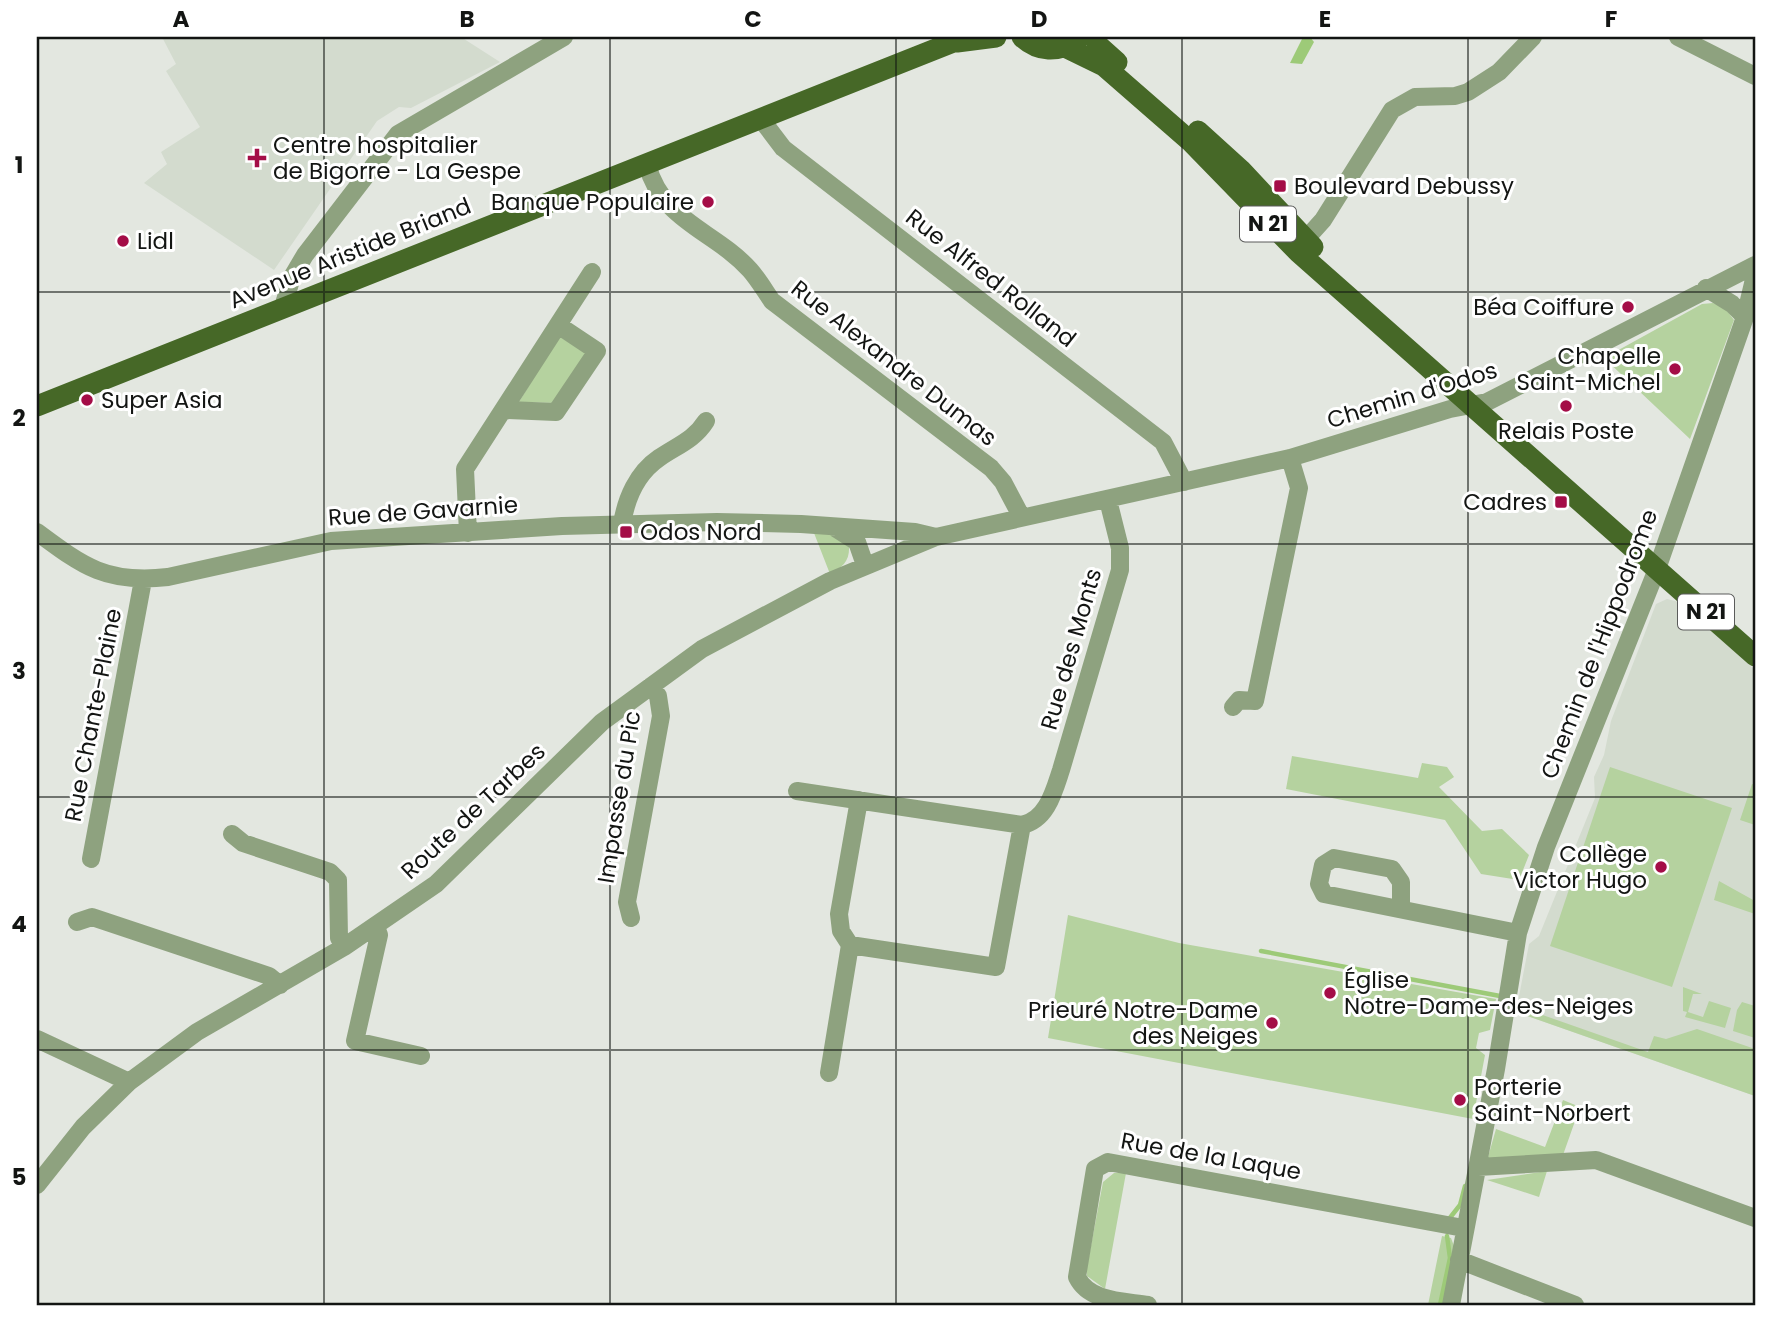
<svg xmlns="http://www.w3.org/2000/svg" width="1792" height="1342" font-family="Poppins,sans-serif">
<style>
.built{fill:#d3dbce}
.green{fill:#b5d29f}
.water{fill:#9dca78}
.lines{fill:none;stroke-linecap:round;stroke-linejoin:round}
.stream{stroke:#9dca78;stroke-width:4.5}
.minor{stroke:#8ea27f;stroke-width:18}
.major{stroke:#466827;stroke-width:21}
.grid{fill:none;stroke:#131513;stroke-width:2;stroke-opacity:0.55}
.poi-dot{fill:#a40d47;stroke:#fff;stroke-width:2.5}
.labels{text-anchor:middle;stroke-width:6;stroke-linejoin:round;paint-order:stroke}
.shield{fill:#fff;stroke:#5a5b5a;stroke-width:2}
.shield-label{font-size:21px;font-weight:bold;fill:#131513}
.poi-label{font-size:23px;fill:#131513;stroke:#fff;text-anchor:start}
.street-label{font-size:23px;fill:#131513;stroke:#fff}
.neatline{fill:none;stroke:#131513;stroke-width:2.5}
.grid-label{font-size:23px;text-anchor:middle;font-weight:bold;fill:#131513}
</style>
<rect width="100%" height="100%" fill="#e3e7e0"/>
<!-- built -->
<path class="built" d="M162,37H461L500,62L411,108L399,107L377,121L274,270L144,183L167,164L161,152L200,127L166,71L176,64Z
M1667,599L1679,602L1755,670V1096L1516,1012L1529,944L1539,936L1595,798L1594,777L1604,755L1611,721L1656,604Z"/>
<!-- green -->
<path class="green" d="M1713,303L1725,308L1734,320L1690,439L1604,358L1702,304Z
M559,336L587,354L555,403L519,402Z
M814,533H829L849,545C850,561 843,567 830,574Z
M1292,756L1418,778L1422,763L1447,767L1454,777L1439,787L1482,831L1502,829L1529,855L1519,880L1481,874L1445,820L1286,789Z
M1610,767L1732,808L1672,987L1550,946Z
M1752,784L1755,785V825L1740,820Z
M1719,881L1755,901V914L1714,900Z
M1068,915L1179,943L1496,999L1490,1030L1479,1033L1476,1048L1485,1055L1473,1119L1048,1038Z
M1683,987L1702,994H1693L1688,1012L1703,1017L1709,1001L1731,1008L1725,1028L1685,1017L1687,1012L1683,1011Z
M1742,1002L1755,1006V1038L1733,1031L1737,1010Z
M1517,1006L1648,1052L1654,1036L1666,1039L1697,1029L1755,1049V1096L1516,1012Z
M1563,1100L1580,1107L1563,1155L1492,1162L1488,1157L1496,1129L1545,1147Z
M1547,1171L1539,1197L1487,1180Z
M1114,1173H1126L1105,1289L1087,1276V1267L1103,1182Z
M1442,1236L1451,1238L1454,1246L1443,1305H1428Z"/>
<!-- water -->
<path class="water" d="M1303,37H1310L1314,42L1302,64L1290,63Z"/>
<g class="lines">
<!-- stream -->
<path class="stream" d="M1261,951L1500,996
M1449,1219L1460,1205L1465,1186
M1440,1305L1450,1258L1447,1236"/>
<!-- minor -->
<path class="minor" d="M1678,37L1755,76
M761,119L783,148L1163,442L1184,482
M647,164C662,222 714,230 750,270C758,279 765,291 772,301L991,468L1003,482L1021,516
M1305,240L1323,220L1392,110L1415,97L1455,96L1468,92L1499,72L1533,37
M1706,288L1732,304L1745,317
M283,307L292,277L305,255L398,134L564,37
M505,410L556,412L597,351L558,325
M622,524C626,499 637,473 659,458C678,445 694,440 706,421
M835,528L857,542L865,565
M37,532C84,567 107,584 168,577L331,541L562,526L717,522L801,524L915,532L936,537
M468,533L465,469L592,272
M1233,707L1239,700L1255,701L1299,488L1290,458
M797,791L1022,825C1047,820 1054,791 1061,770L1120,570V548L1108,500
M232,834L243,843L330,872L338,880L339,938L344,947
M91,859L143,580
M1401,909V882L1392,869L1334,858L1323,865L1319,884L1324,894L1518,933
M631,918L627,902L661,716L658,696L651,686
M77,922L92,917L269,976L280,985
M376,927L379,935L355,1041L421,1056
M850,945L996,967L1022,825
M37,1039L129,1082
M829,1073L850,945L841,931L839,914L859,800
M1478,1167L1596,1160L1755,1218
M37,1185L83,1127L129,1082L197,1032L344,947L436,884L602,722L702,649L830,581L936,537L1290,458L1450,409L1487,402L1755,265
M1459,1260L1575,1305
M1148,1305C1124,1301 1089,1302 1077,1277L1095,1169L1108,1162L1458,1227L1464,1231
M1451,1305L1496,1069L1518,933L1546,847L1657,569L1745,317L1755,275"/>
<!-- major -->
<path class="major" d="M1022,37C1038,52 1058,53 1077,40
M1094,37L1098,45L1117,62
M957,42L996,37
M1065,47L1104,66L1190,141L1299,253L1755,656
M1198,131L1241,170L1313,247
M37,406L966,37"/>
</g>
<!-- grid -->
<path class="grid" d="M324,37V1305M610,37V1305M896,37V1305M1182,37V1305M1468,37V1305M37,292H1755M37,544H1755M37,797H1755M37,1050H1755"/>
<!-- markers -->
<g class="poi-dot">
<path d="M253.5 147.5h7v7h7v7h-7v7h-7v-7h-7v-7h7z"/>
<rect x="1273" y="179" width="14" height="14" rx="3.5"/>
<circle cx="708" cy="202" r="7"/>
<circle cx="123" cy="241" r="7"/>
<circle cx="1628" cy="307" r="7"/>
<circle cx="1675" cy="369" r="7"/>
<circle cx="87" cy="400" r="7"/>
<circle cx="1566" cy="406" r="7"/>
<rect x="1554" y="495" width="14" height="14" rx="3.5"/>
<rect x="619" y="525" width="14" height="14" rx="3.5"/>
<circle cx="1661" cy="867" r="7"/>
<circle cx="1330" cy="993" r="7"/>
<circle cx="1272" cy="1023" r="7"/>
<circle cx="1460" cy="1100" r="7"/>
</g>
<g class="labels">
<!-- shield labels -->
<g class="shield">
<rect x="1240" y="206.5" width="56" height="35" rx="5"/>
<rect x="1678" y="594.5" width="56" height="35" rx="5"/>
</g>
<g class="shield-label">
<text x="1268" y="231">N 21</text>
<text x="1706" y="619">N 21</text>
</g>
<!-- poi labels -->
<g class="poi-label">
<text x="273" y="153">Centre hospitalier<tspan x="273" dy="26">de Bigorre - La Gespe</tspan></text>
<text x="1294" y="194">Boulevard Debussy</text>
<text x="694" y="210" text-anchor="end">Banque Populaire</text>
<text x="137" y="249">Lidl</text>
<text x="1614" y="315" text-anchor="end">Béa Coiffure</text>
<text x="1661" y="364" text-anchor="end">Chapelle<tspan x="1661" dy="26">Saint-Michel</tspan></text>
<text x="101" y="408">Super Asia</text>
<text x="1566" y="439" text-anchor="middle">Relais Poste</text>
<text x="1547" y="510" text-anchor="end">Cadres</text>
<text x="640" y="540">Odos Nord</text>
<text x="1647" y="862" text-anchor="end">Collège<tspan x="1647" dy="26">Victor Hugo</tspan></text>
<text x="1344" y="988">Église<tspan x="1344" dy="26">Notre-Dame-des-Neiges</tspan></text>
<text x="1258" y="1018" text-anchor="end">Prieuré Notre-Dame<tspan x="1258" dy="26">des Neiges</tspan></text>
<text x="1474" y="1095">Porterie<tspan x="1474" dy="26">Saint-Norbert</tspan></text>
</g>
<!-- street labels -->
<g class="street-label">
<text transform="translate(350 253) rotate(-22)" y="8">Avenue Aristide Briand</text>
<text transform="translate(991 278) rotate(38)" y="8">Rue Alfred Rolland</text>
<text transform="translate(894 363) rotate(38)" y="8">Rue Alexandre Dumas</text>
<text transform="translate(1412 395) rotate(-17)" y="8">Chemin d'Odos</text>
<text transform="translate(423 511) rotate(-4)" y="8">Rue de Gavarnie</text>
<text transform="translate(1599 644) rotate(-69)" y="8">Chemin de l'Hippodrome</text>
<text transform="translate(1071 649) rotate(-74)" y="8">Rue des Monts</text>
<text transform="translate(93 715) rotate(-79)" y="8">Rue Chante-Plaine</text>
<text transform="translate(619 797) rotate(-81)" y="8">Impasse du Pic</text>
<text transform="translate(473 811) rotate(-43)" y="8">Route de Tarbes</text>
<text transform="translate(1211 1156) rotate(10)" y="8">Rue de la Laque</text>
</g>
</g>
<!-- border -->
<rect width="1792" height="1342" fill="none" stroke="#ffffff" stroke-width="77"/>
<rect x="38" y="38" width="1716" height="1266" class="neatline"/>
<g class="grid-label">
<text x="181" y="27">A</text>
<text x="467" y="27">B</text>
<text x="753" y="27">C</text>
<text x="1039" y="27">D</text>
<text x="1325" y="27">E</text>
<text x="1611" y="27">F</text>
<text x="19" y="173">1</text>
<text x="19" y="426">2</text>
<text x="19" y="679">3</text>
<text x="19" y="932">4</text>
<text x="19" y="1185">5</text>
</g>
</svg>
